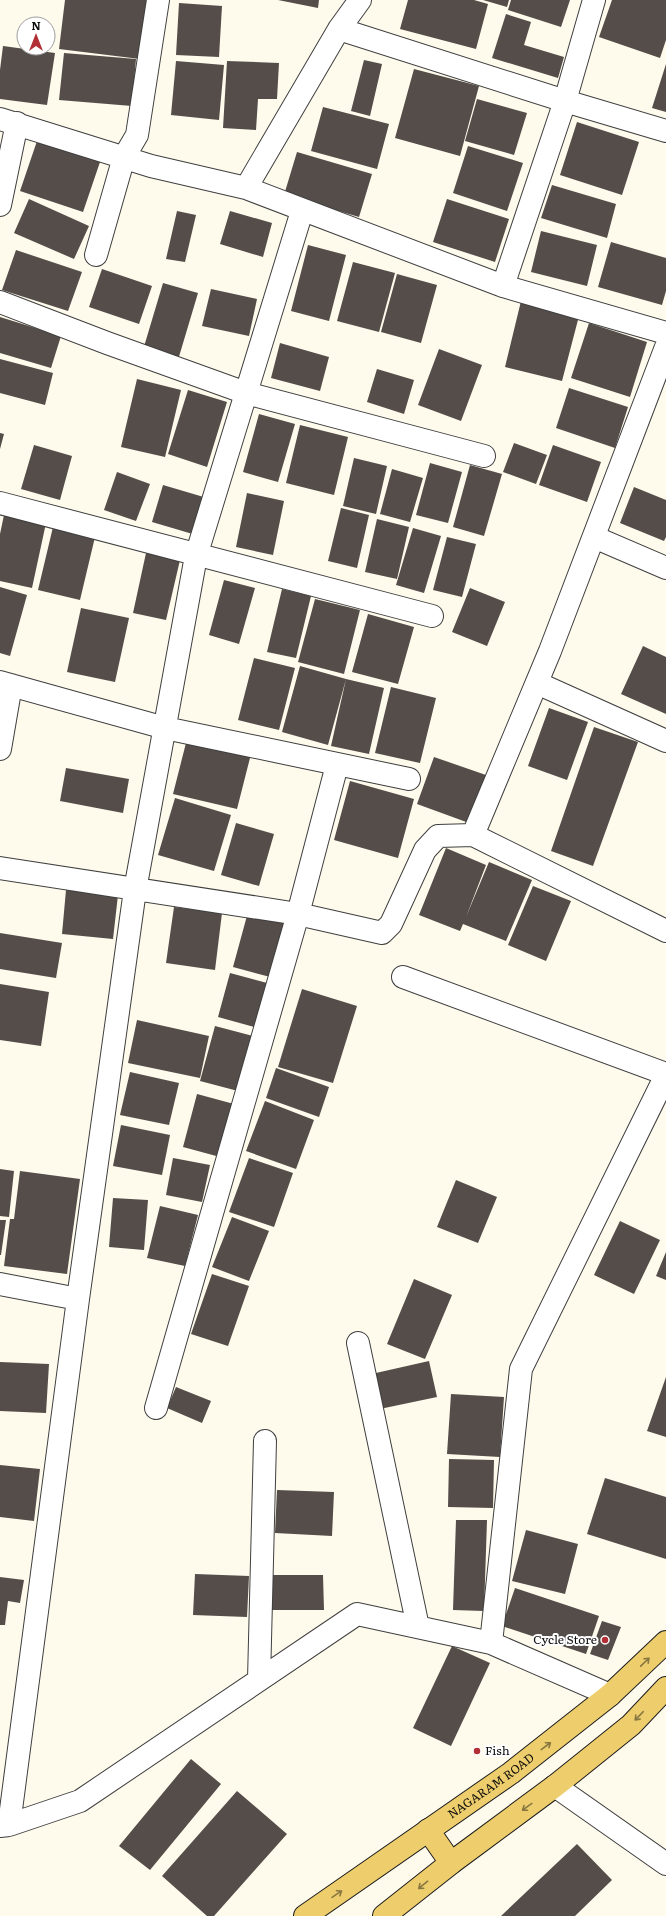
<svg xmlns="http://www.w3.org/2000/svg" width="666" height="1916" font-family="Literata,serif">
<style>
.building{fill:#544d49}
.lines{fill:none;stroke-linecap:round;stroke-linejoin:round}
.minor-casing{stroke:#3f3f3f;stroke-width:24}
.major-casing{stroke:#1d1d1d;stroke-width:24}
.minor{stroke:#fff;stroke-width:22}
.major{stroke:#eece6c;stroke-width:22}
.oneway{stroke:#887741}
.poi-dot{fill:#b12f35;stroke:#fff;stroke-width:1.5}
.labels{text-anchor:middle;stroke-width:4;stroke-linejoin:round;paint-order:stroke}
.poi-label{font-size:12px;fill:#0c0c0c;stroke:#fff;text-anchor:end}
.street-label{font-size:12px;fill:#0c0c0c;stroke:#fff}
</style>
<rect width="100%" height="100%" fill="#fefaec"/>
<!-- building -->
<path class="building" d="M65,0H147L140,59L59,49Z
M278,0H319L318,8Z
M408,0H474L488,4L476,49L400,29Z
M483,0H509L507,7Z
M511,0H570L561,27L508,10Z
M612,0H666V40L660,58L599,37Z
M179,3L222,6L219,57L176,55Z
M506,14L531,22L524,45L564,57L558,78L492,58Z
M3,46L55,53L47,105L0,99V70Z
M64,53L136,59L132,106L59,100Z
M364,60L382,64L370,116L351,111Z
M176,61L224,65L219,120L171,115Z
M227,61L279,63L277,99H258L256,130L223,128Z
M666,64V112L652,108Z
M414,69L479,86L460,156L395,138Z
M477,99L527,113L514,155L465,141Z
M323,107L389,124L377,169L311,151Z
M577,122L639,142L622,195L560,175Z
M37,141L100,162L83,212L20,191Z
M468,146L523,163L507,211L453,193Z
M297,152L372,174L359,217L284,195Z
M552,185L616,204L607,238L541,218Z
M29,199L89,226L74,259L14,233Z
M447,199L509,219L495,262L433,242Z
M177,211L196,215L185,262L166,259Z
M230,211L272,223L263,257L220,244Z
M541,231L597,245L587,286L531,272Z
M611,242L666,258V291L662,305L598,287Z
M308,245L346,255L329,321L291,311Z
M16,250L82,272L68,311L2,290Z
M353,262L395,273L379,332L337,321Z
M102,269L152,286L139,324L89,307Z
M397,274L437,285L421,343L381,332Z
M163,283L198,293L178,360L143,350Z
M211,289L257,299L249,336L202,326Z
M521,301L579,316L562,381L505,367Z
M0,317L61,336L51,368L0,353Z
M589,323L647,342L630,397L571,378Z
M280,343L329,357L320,391L271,378Z
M439,349L482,365L461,421L418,405Z
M0,359L53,373L45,405L0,393Z
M377,369L414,380L404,414L367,402Z
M137,379L181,390L165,457L121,447Z
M569,388L628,407L615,448L556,428Z
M188,390L227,402L207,467L168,454Z
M259,414L295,424L278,482L243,472Z
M300,425L348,437L334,495L286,483Z
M0,433L4,434L0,449Z
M514,443L547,455L536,484L503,472Z
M34,445L72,456L60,500L21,489Z
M553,445L601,462L587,502L539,485Z
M354,458L387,466L376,514L343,506Z
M430,463L462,472L448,523L416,515Z
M470,465L502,474L484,536L453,527Z
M392,469L423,478L410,522L380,514Z
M117,472L150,484L136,521L104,510Z
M163,485L207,498L196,535L152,522Z
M634,487L666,500V537L664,541L620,523Z
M247,493L284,501L273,555L236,547Z
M341,508L369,515L357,568L328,561Z
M4,515L46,523L32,588L0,581V534Z
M377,519L409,527L397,579L365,572Z
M53,527L95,537L80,600L38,590Z
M413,528L441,536L424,593L396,585Z
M447,537L476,544L462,597L433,590Z
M146,553L180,560L166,620L133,613Z
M224,580L255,588L239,644L209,635Z
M0,587L27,595L10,656L0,653Z
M470,588L505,602L487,646L452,632Z
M282,589L311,596L296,658L267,652Z
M315,599L360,610L344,674L298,662Z
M81,608L129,618L115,682L67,672Z
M368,614L414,627L398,684L352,672Z
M643,646L666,657V714L621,694Z
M254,658L295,668L279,730L238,720Z
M300,666L346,679L328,745L282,732Z
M346,679L384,688L369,754L331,746Z
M391,687L436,698L420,763L375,753Z
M549,708L588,722L567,780L528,766Z
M594,727L638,742L593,866L551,851Z
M187,739L251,754L237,809L173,794Z
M434,757L486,775L469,823L417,804Z
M66,768L129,779L123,813L60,801Z
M350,781L414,799L398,858L334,840Z
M175,798L231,815L214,871L158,855Z
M236,823L274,834L259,886L221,875Z
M446,848L486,865L466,917L489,862L532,880L506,941L463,924L460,931L419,915Z
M533,886L571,901L546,961L508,945Z
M66,890L118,895L113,939L62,934Z
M174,907L222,913L215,970L166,963Z
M248,912L289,923L274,978L233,967Z
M0,933L62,943L56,978L0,969Z
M230,973L271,984L258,1028L218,1017Z
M0,984L49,992L41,1046L0,1040Z
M302,989L357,1006L333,1083L278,1067Z
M137,1020L209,1036L200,1078L128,1063Z
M215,1026L253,1036L238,1091L200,1081Z
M276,1068L329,1087L319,1117L266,1098Z
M130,1072L179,1083L169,1125L120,1115Z
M197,1094L234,1104L220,1157L183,1147Z
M265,1101L314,1120L296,1169L246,1151Z
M121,1125L170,1135L162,1175L113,1166Z
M173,1158L210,1165L202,1202L166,1195Z
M249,1158L293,1173L274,1227L229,1212Z
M0,1169L14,1171L9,1217L0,1216Z
M20,1171L80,1179L67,1274L4,1266L10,1219H14Z
M456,1180L497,1197L478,1243L437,1227Z
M113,1198L148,1200L144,1250L109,1247Z
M160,1206L198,1215L185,1266L147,1258Z
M232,1217L269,1231L249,1281L212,1267Z
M0,1220H6L1,1255H0Z
M620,1221L660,1240L634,1294L594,1275Z
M666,1252V1280L656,1276Z
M212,1274L249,1286L228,1346L191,1334Z
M414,1279L452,1295L425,1359L387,1344Z
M429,1361L437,1397L375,1410L367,1375Z
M0,1362L49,1364L46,1413L0,1411Z
M666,1377V1437L647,1431Z
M176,1387L211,1401L202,1423L167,1408Z
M451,1394L504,1397L500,1457L447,1454Z
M449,1459L494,1460L493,1508L448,1507Z
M0,1465L40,1469L34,1521L0,1517Z
M605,1478L666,1497V1559L587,1534Z
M277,1490L334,1492L332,1536L275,1533Z
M456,1520H487L484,1611L453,1610Z
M526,1530L578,1544L565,1594L512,1581Z
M195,1574L249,1576L247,1617L193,1615Z
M269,1575H323L324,1610H269Z
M0,1577L24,1580L20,1603L8,1601L5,1625H0Z
M515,1588L599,1616L586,1654L502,1626Z
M602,1621L621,1627L608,1660L590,1654Z
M452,1646L490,1663L451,1746L413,1728Z
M191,1759L221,1784L150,1870L119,1846Z
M237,1791L287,1834L214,1916H207L162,1876Z
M577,1844L612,1880L575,1916H501Z"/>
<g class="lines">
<defs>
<path id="minor" d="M339,29L565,101L666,131
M0,119L151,166L246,188L503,286L666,333
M246,188L339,29L360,0
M0,205L17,123
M96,255L124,157L137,135L158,0
M503,286L565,101L594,0
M0,302L107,343L246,393L484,456
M0,503L432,616
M594,537L666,568
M0,682L165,728L409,779
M537,683L666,741
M0,749L11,685
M473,835L550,651L666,347
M0,868L298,914L382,933L391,924L425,850L438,836L473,835L666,931
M403,977L666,1074
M0,1284L78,1299
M358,1343L418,1627
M156,1408L298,914L337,765
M491,1643L521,1369L666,1075
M259,1680L265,1441
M555,1786L666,1864
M9,1825L78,1299L135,890L196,556L302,211
M0,1826L9,1825L80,1801L357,1614L491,1643L610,1695"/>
<g id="major">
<path d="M428,1830L451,1863"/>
<path id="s1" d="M305,1916L511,1773L610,1695L666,1642"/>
<path d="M384,1916L451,1863L555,1786L631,1725L666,1688"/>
</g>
</defs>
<!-- minor casing -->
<use href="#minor" class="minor-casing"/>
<!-- major casing -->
<use href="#major" class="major-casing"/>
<!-- minor -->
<use href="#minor" class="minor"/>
<!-- major -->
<use href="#major" class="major"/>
</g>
<!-- one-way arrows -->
<defs><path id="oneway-shaft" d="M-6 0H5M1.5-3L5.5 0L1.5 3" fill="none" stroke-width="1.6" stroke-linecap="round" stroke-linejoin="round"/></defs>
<g class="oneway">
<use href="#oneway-shaft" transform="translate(645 1662) rotate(-44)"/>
<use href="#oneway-shaft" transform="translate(639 1716) rotate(134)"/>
<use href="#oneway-shaft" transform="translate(546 1746) rotate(-37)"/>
<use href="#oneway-shaft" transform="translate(527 1807) rotate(144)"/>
<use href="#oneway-shaft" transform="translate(423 1885) rotate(141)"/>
<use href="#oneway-shaft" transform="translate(337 1894) rotate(-34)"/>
</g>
<!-- markers -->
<g class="poi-dot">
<circle cx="605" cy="1640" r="4"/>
<circle cx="477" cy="1751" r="4"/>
</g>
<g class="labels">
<!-- poi labels -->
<g class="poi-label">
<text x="597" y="1644">Cycle Store</text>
<text x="485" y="1755" text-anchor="start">Fish</text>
</g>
<!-- street labels -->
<g class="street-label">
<text dy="4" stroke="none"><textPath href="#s1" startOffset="227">NAGARAM ROAD</textPath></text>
</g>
</g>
<!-- north arrow -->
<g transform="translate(36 36)"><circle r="19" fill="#ffffff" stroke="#9e9e9e"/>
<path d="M0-3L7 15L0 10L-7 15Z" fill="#b12f35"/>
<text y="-6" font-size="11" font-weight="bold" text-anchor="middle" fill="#0c0c0c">N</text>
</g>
</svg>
